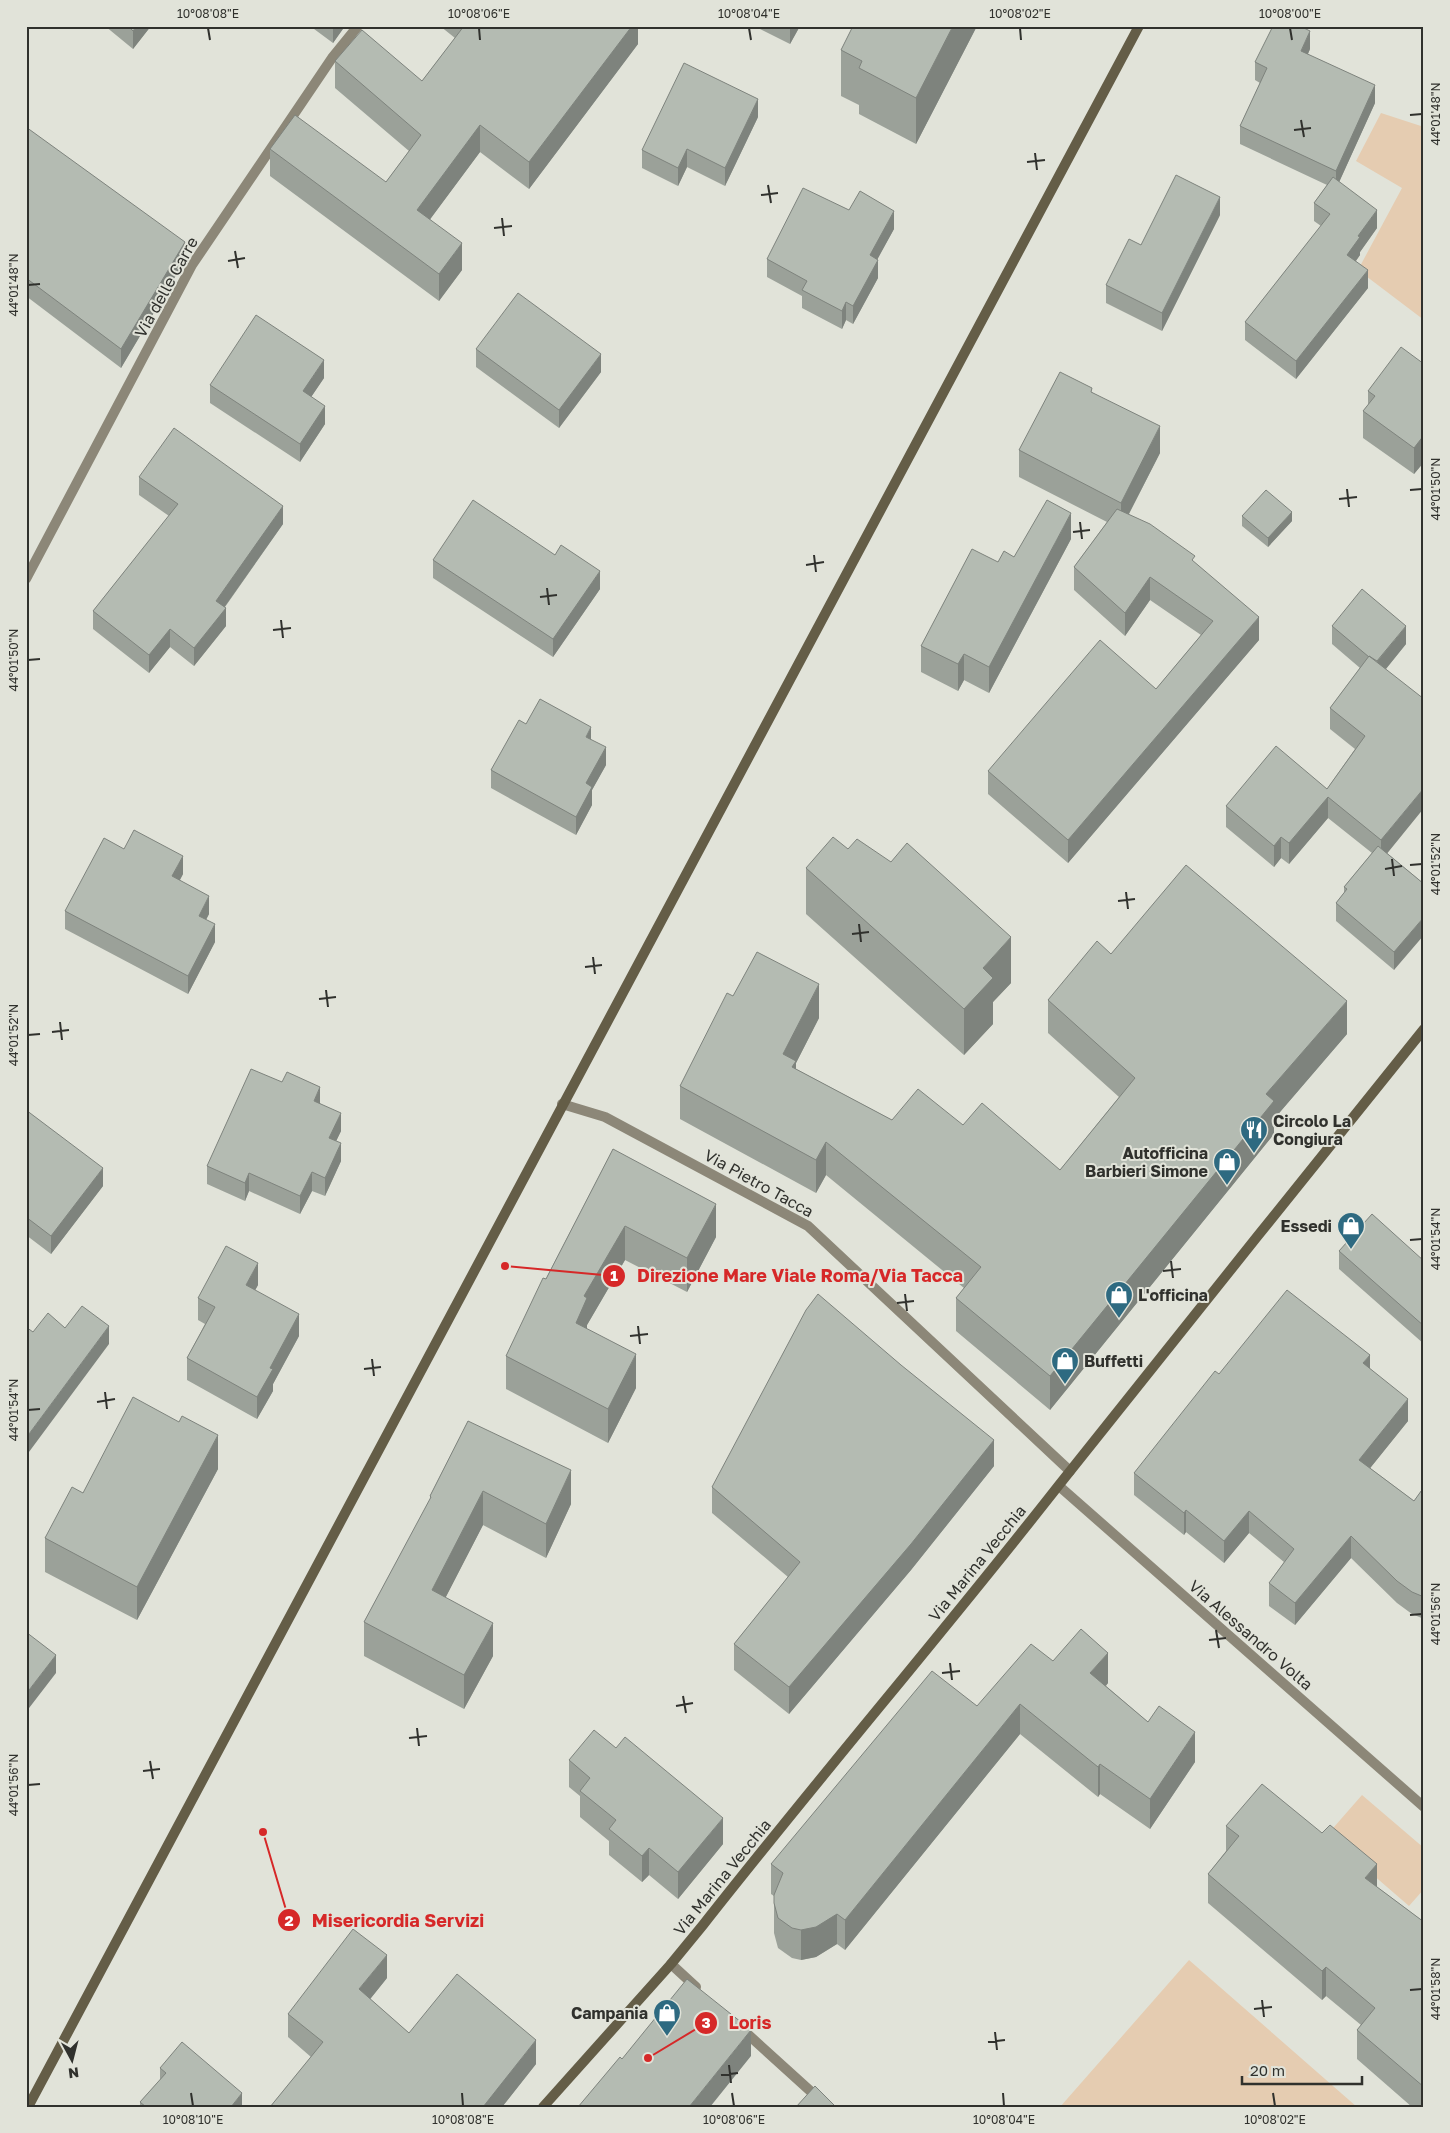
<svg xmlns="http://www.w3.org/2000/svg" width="1450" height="2133" font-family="'Golos Text',sans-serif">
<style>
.green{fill:#e5ccb1}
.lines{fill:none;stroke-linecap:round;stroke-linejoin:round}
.minor{stroke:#8c8778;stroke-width:10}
.tertiary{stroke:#8c8778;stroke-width:10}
.secondary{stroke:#645d47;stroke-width:10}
.wall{fill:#9ba199}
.shaded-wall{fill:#7e837d}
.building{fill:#b4bbb2;stroke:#7e837d}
.ticks{fill:none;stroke:#30312d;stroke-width:2}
.labels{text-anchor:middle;stroke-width:4;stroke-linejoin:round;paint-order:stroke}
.street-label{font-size:16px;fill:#30312d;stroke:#e1e3d9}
.poi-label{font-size:16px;font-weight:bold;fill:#30312d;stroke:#e1e3d9;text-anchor:start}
.leader{fill:none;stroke:#d62828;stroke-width:2}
.callout-dot{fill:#d62828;stroke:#e1e3d9;stroke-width:2}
.mark-label{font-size:15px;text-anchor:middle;font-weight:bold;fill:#fff}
.callout-label{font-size:18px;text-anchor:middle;font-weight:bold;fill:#d62828;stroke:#e1e3d9;stroke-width:4;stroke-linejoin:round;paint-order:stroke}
.neatline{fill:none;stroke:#30312d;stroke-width:2}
.ticks-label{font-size:12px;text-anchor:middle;fill:#30312d}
</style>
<rect width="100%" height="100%" fill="#e1e3d9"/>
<!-- green -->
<path class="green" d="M1381,113L1424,127V320L1358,270L1402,188L1356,161Z
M1362,1795L1424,1848V1889L1409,1906L1327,1835Z
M1189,1960L1357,2107H1060Z"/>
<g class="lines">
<!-- minor -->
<path class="minor" d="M26,579L192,265L332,58L358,26
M1059,1486L1424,1807
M671,1964L696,1987
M742,2029L828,2107"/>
<!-- tertiary -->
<path class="tertiary" d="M562,1104L605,1117L808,1226L1070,1471"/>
<!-- secondary -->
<path class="secondary" d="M28,2107L1139,26
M543,2107L671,1964L703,1925C820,1776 943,1633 1059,1485C1180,1332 1302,1181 1424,1029"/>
</g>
<!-- wall -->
<path class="wall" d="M105,26H151L133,49Z
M310,26H345L333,43Z
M440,26H638V44L529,189L480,152L430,219L462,270L439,301L270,176V149L386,182L409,151L335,88V61L422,81L455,38Z
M754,26H800L790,44Z
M977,26L916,144L859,114V105L841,96V50Z
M1310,49L1308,54L1375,103L1339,182L1377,228L1360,252V255L1356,261L1368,288L1296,379L1245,340V322L1321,226L1314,221V203L1327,185L1240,144V126L1260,83L1255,80V62Z
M758,117L725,186L687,167L678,186L642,168V150Z
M26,127L185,260L121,368L26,296Z
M849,210L894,229L877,259L878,278L853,324L846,320L842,329L802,308V296L767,277V259Z
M1220,215L1162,331L1106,303V285L1141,245Z
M476,349L601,372L559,428L476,367Z
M1424,364V462L1414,474L1363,438V411L1368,405V391Z
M324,378L311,397L325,424L300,462L210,403V385Z
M1092,392L1160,453L1129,514L1195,563L1259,640L1068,863L988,794V771L1156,689L1201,635L1150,600L1125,636L1074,590V567L1107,522L1019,477V450Z
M139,477L283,524L225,607L226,626L194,666L170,647L149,673L93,629V611L169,516L139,495Z
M1242,516L1292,521L1268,547L1242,526Z
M1071,539L989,693L964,680L958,691L921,672V646L998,562Z
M555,555L600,589L553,657L433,578V560Z
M1332,626L1406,644L1386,669L1387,853L1424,884L1394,970L1336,921V903L1344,893V887L1372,853L1328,818L1289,864L1281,858L1274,867L1226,827V806L1327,789L1355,749L1330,729V708L1360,668L1332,644Z
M526,724L591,739L606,765L592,790V805L576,835L491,788V770Z
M124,849L183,874L180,880L209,914L206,919L215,942L188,994L65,929V911Z
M806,868L1011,983L993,1002V1024L964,1055L806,914Z
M1111,954L1347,1034L1274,1119V1134L1050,1410L956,1331V1298L964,1288L826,1175L816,1193L680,1119V1086L733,996L819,1018L796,1063V1069L892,1120L963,1125L1060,1170L1119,1097L1048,1033V1000Z
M320,1103L341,1131L336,1141L341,1161L325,1196L312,1191L300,1214L249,1191L245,1201L207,1184V1166Z
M26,1110L103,1186L51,1254L26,1235Z
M613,1149L716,1237L687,1292L625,1260L587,1325V1329L636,1388L608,1443L506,1389V1356Z
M1339,1251L1424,1261V1344L1339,1269Z
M258,1285L255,1290L299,1336L273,1384V1391L257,1419L187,1380V1358L205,1324L198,1320V1298Z
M1370,1369L1408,1421L1370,1468L1414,1501L1424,1487V1619L1412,1614L1397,1603L1351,1558L1295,1625L1269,1606V1583L1284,1562L1249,1533L1224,1563L1186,1532L1184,1535L1134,1495V1473L1219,1374Z
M468,1421L571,1504L546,1558L483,1525L445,1598L493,1656L464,1709L364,1656V1622L430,1500V1496Z
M179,1422L218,1469L137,1620L45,1572V1538L83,1493Z
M994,1466L911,1570L789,1714L734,1670V1644L788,1577L712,1513V1487Z
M1053,1661L1108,1683L1106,1686L1148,1722L1195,1762L1150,1829L1100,1794L1098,1797L1020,1734L845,1950L837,1944L816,1957L801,1960L792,1958L778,1948L774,1933V1896L771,1894V1864L977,1706Z
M569,1760L723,1844L678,1899L649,1875L642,1882L609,1855V1841L580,1817V1796L569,1787Z
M1226,1826L1377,1887L1424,1922V2107H1412L1357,2059V2030L1361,2025L1326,1996L1322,2000L1208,1903V1874L1226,1851Z
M387,1978L370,1999L409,2033L536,2064L502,2107H270L311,2057L288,2037V2014Z
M160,2068L242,2107H140V2102L160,2080Z"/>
<!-- shaded-wall -->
<path class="shaded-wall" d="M137,26H151L133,49V31Z
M333,26H345L333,43Z
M632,26H638V44L529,189V162Z
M790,26H800L790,44Z
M953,26H977L916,144V98Z
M1310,31V49L1301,69V51Z
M1375,85V103L1336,189V171Z
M758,99V117L725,186V168Z
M480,125V152L417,237V210Z
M687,149V167L678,186V168Z
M1220,197V215L1162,331V313Z
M1377,210V228L1360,252V255L1347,273V255L1358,236Z
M894,211V229L870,273V255Z
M185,242V260L121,368V349Z
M462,243V270L439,301V274Z
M878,260V278L853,324V306Z
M1368,270V288L1296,379V361Z
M846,302V320L842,329V311Z
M601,354V372L559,428V410Z
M324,360V378L303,409V391Z
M325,406V424L300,462V444Z
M1160,426V453L1121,529V503Z
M1424,435V462L1414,474V448Z
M283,506V524L216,619V601Z
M1292,512V521L1268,547V538Z
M1071,513V539L989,693V667Z
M600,571V589L553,657V639Z
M1150,577V600L1125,636V613Z
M226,608V626L194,666V648Z
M1259,617V640L1068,863V840Z
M1406,626V644L1376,681V663Z
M170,629V647L149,673V655Z
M964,654V680L958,691V664Z
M591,727V745L586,737Z
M606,747V765L592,790V805L576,835V817L586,783Z
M1424,788V808L1381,861V840Z
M1328,797V818L1289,864V843Z
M1281,837V858L1274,867V846Z
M183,856V874L172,894V876Z
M209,896V914L199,934V916Z
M1424,917V935L1394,970V952Z
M215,924V942L188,994V976Z
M1011,937V983L993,1002V1024L964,1055V1009L983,968Z
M819,984V1018L796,1063V1095L783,1054Z
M1347,1001V1034L1274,1119V1134L1050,1410V1376L1266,1094Z
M320,1087V1105L314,1101Z
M341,1113V1131L329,1156V1138Z
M826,1142V1175L816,1193V1160Z
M341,1143V1161L325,1196V1178Z
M103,1168V1186L51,1254V1236Z
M312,1172V1191L300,1214V1196Z
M249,1173V1191L245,1201V1183Z
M716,1204V1237L687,1292V1258Z
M625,1226V1260L587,1325V1332L576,1323L584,1296Z
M258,1263V1285L246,1307V1285Z
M299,1314V1336L273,1384V1391L257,1419V1397L270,1368Z
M109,1326V1344L26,1456V1438Z
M636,1354V1388L608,1443V1409Z
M1370,1355V1377L1363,1363Z
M1408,1399V1421L1359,1482V1460Z
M218,1435V1469L137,1620V1587Z
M994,1440V1466L911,1570L789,1714V1687Z
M571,1470V1504L546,1558V1524Z
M483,1491V1525L432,1624V1590Z
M1186,1510V1532L1184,1535V1513Z
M1249,1511V1533L1224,1563V1541Z
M1351,1536V1558L1295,1625V1603Z
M493,1623V1656L464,1709V1675Z
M1108,1653V1683L1090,1703V1673Z
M56,1655V1673L26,1712V1694Z
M1020,1704V1734L845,1950V1920Z
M1195,1732V1762L1150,1829V1799Z
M1100,1764V1794L1098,1797V1767Z
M723,1818V1844L678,1899V1872Z
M649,1848V1875L642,1882V1856Z
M1377,1864V1893L1365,1878Z
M837,1914V1944L816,1957L801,1960V1930Z
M387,1955V1978L359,2013V1989Z
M1326,1967V1996L1322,2000V1971Z
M751,2030V2056L710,2107H689Z
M536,2040V2064L502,2107H483Z
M242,2093V2107H231Z"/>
<!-- building -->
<path class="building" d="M128,26H137L133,31Z
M464,26H632L529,162L480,125L417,210L462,243L439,274L270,149L295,115L386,182L421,135L335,61L362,30L422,81Z
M853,26H953L916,98L859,68L862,61L841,50Z
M1273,26H1300L1310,31L1301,51L1375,85L1336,171L1240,126L1267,68L1255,62Z
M684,63L758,99L725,168L687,149L678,168L642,150Z
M26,127L185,242L121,349L26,278Z
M1176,175L1220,197L1162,313L1106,285L1129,239L1141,245Z
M1333,177L1377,210L1358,236L1360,237L1347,255L1368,270L1296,361L1245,322L1330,214L1314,203Z
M803,188L849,210L860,191L894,211L870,255L878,260L853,306L846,302L842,311L802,290L807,281L767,259Z
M518,293L601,354L559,410L476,349Z
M256,315L324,360L303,391L325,406L300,444L210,385Z
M1401,347L1424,364V435L1414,448L1363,411L1375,396L1368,391Z
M1060,372L1092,388L1091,392L1160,426L1121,503L1019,450Z
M174,428L283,506L216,601L226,608L194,648L170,629L149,655L93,611L178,504L139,477Z
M1266,490L1292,512L1268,538L1242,516Z
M473,500L555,555L561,545L600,571L553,639L433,560Z
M1047,500L1071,513L989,667L964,654L958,664L921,646L972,549L998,562L1004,551L1014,557Z
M1117,509L1150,524L1195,556L1192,560L1259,617L1068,840L988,771L1100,640L1156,689L1213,621L1150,577L1125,613L1074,567Z
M1362,589L1406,626L1377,661L1369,656V657L1332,626Z
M1369,656L1424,699V788L1381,840L1328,797L1289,843L1281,837L1274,846L1226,806L1276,746L1327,789L1365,736L1330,708Z
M540,699L591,727L586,737L606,747L586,783L592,787L576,817L491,770L519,720L526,724Z
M134,830L183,856L172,876L209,896L199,916L215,924L188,976L65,911L104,838L124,849Z
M833,837L848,849L857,839L891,862L907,843L1011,937L983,968L993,978L964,1009L806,868Z
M1378,846L1424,884V917L1394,952L1336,903L1347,889L1344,887Z
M1186,865L1347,1001L1266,1094L1274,1101L1050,1376L956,1298L981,1267L826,1142L816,1160L680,1086L727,993L733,996L757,952L819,984L783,1054L796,1061L792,1067L892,1120L918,1089L963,1125L982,1103L1060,1170L1135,1078L1048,1000L1097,941L1111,954Z
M251,1069L282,1082L287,1072L320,1087L314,1101L341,1113L329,1138L341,1143L325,1178L312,1172L300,1196L249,1173L245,1183L207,1166Z
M26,1110L103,1168L51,1236L26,1217Z
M613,1149L716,1204L687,1258L625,1226L584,1296L587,1298L576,1323L636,1354L608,1409L506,1356L543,1278L546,1279Z
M1372,1214L1424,1261V1326L1339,1251Z
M226,1246L258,1263L246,1285L299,1314L270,1368L273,1369L257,1397L187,1358L215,1307L198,1298Z
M1287,1290L1370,1355L1363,1363L1408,1399L1359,1460L1414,1501L1424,1487V1597L1412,1592L1397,1581L1351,1536L1295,1603L1269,1583L1294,1549L1249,1511L1224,1541L1186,1510L1184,1513L1134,1473L1215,1371L1219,1374Z
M818,1294L901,1365L994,1440L911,1544L789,1687L734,1644L800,1562L712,1487L806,1310Z
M82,1306L109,1326L26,1438V1327L33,1332L48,1313L65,1328Z
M133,1397L179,1422L182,1416L218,1435L137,1587L45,1538L72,1487L83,1493Z
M468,1421L571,1470L546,1524L483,1491L432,1590L493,1623L464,1675L364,1622L431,1497L430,1496Z
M1081,1629L1108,1653L1090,1673L1148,1722L1159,1706L1195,1732L1150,1799L1100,1764L1098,1767L1020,1704L845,1920L837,1914L816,1927L801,1930L792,1928L778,1918L774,1903V1895L783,1873L771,1864L932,1671L977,1706L1031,1644L1053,1661Z
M26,1632L56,1655L26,1694Z
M594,1730L616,1748L625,1737L723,1818L678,1872L649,1848L642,1856L609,1829L616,1820L580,1791L590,1778L569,1760Z
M1262,1784L1322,1833L1330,1825L1377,1864L1365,1878L1424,1922V2087L1357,2030L1375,2008L1326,1967L1322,1971L1208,1874L1239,1836L1226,1826Z
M353,1929L387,1955L359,1989L409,2033L457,1974L536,2040L483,2107H270L323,2042L288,2014Z
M687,1979L751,2030L689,2107H578L620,2057L622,2059Z
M182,2042L242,2093L231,2107H146L140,2102L166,2073L160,2068Z
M815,2086L836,2107H796Z"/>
<!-- ticks -->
<path class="ticks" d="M208,28L210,40M479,28L480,40M749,28L751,40M1020,28L1021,40M1290,28L1292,40M1410,115L1422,114M1301,120L1304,137M1294,130L1311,128M1035,153L1037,170M1027,162L1045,160M768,185L771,203M761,195L778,193M502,218L504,236M494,228L512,226M235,251L238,268M228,261L245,258M28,285L40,284M1347,489L1349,507M1410,490L1422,489M1339,499L1357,497M1080,522L1082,539M1073,532L1090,530M814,555L816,572M806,565L824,562M547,588L549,605M540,597L557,595M281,620L283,638M273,630L291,628M28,660L40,659M1392,859L1394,876M1410,865L1422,864M1385,869L1402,866M1126,892L1128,909M1118,901L1135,899M859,924L861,942M852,934L869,932M593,957L595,974M585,967L602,965M326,990L328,1007M319,999L336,997M60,1022L62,1040M52,1032L69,1030M28,1035L40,1034M1410,1240L1422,1239M1171,1261L1173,1278M1163,1271L1181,1269M905,1294L907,1311M897,1303L914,1301M638,1326L640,1344M630,1336L648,1334M372,1359L374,1376M364,1369L381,1367M105,1392L107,1409M97,1402L115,1399M28,1410L40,1409M1410,1615L1422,1614M1216,1630L1219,1648M1209,1640L1226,1638M950,1663L952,1680M942,1673L960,1671M683,1696L686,1713M676,1706L693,1703M417,1728L419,1746M409,1738L427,1736M150,1761L153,1779M143,1771L160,1769M28,1785L40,1784M1410,1990L1422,1989M1262,2000L1264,2017M1254,2009L1272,2007M995,2032L997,2050M988,2042L1005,2040M729,2065L731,2083M721,2075L738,2073M191,2093L193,2106M462,2093L463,2106M732,2093L734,2106M1003,2093L1004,2106M1273,2093L1275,2106"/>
<!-- icons -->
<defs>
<symbol id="restaurant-pin" viewBox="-11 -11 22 30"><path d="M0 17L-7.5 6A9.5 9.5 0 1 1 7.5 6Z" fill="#2e6a81" stroke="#e1e3d9"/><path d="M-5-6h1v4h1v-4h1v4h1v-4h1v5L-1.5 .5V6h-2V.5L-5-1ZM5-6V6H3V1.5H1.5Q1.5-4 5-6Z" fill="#fff"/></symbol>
<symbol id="shop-pin" viewBox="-11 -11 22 30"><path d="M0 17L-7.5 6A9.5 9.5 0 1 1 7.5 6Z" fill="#2e6a81" stroke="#e1e3d9"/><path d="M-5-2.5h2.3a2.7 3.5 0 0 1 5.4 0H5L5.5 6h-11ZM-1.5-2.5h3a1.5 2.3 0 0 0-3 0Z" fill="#fff"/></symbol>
</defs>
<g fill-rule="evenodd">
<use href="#restaurant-pin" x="1238" y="1114" width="32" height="43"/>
<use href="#shop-pin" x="1211" y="1146" width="32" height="43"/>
<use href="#shop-pin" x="1335" y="1210" width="32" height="43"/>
<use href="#shop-pin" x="1103" y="1279" width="32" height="43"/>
<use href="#shop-pin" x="1049" y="1345" width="32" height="43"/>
<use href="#shop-pin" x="651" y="1997" width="32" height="43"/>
</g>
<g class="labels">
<!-- street labels -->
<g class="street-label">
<text transform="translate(166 287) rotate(-61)" y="6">Via delle Carre</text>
<text transform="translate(759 1183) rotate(29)" y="6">Via Pietro Tacca</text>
<text transform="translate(977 1563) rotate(-51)" y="6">Via Marina Vecchia</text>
<text transform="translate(1251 1635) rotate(41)" y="6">Via Alessandro Volta</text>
<text transform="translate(722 1877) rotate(-51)" y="6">Via Marina Vecchia</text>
</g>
<!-- poi labels -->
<g class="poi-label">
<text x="1273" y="1127">Circolo La<tspan x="1273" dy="18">Congiura</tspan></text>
<text x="1208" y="1159" text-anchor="end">Autofficina<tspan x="1208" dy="18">Barbieri Simone</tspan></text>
<text x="1332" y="1232" text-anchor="end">Essedi</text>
<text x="1138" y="1301">L'officina</text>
<text x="1084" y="1367">Buffetti</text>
<text x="648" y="2019" text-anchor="end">Campania</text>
</g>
</g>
<!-- callouts -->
<path class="leader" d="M505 1266L614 1276M263 1832L289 1920M648 2058L706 2023"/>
<g class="callout-dot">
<circle cx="505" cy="1266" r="5"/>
<circle cx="263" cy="1832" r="5"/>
<circle cx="648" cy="2058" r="5"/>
<circle cx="614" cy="1276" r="12"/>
<circle cx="289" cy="1920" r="12"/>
<circle cx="706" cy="2023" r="12"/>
</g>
<g class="mark-label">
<text x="614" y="1281">1</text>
<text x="289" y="1926">2</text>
<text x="706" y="2028">3</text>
</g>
<g class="callout-label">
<text x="800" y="1282">Direzione Mare Viale Roma/Via Tacca</text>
<text x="398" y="1927">Misericordia Servizi</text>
<text x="750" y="2029">Loris</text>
</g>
<!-- border -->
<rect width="1450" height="2133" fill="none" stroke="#e1e3d9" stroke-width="55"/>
<!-- north arrow -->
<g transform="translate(72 2060) rotate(173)" stroke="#e1e3d9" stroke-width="4" paint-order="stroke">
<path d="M0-4L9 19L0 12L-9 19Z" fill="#30312d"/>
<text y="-8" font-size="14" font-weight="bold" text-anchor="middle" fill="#30312d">N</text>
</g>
<!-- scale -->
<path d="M1242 2076v8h120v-8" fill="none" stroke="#30312d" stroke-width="2.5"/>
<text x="1250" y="2076" font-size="15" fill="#30312d" stroke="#e1e3d9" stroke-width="4" paint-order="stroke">20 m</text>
<rect x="28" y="28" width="1394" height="2078" class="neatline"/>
<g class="ticks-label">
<text x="208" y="18">10°08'08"E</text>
<text x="479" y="18">10°08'06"E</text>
<text x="749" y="18">10°08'04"E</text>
<text x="1020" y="18">10°08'02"E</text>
<text x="1290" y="18">10°08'00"E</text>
<text transform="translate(1436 114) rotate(-90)" y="4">44°01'48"N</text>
<text transform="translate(14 285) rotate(-90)" y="4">44°01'48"N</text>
<text transform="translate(1436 489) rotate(-90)" y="4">44°01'50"N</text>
<text transform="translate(14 660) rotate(-90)" y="4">44°01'50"N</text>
<text transform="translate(1436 864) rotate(-90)" y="4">44°01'52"N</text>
<text transform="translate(14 1035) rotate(-90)" y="4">44°01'52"N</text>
<text transform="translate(1436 1239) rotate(-90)" y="4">44°01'54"N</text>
<text transform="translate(14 1410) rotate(-90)" y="4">44°01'54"N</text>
<text transform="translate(1436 1614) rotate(-90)" y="4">44°01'56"N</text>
<text transform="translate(14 1785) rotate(-90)" y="4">44°01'56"N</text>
<text transform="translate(1436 1989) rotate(-90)" y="4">44°01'58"N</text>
<text x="193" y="2124">10°08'10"E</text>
<text x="463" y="2124">10°08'08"E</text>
<text x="734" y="2124">10°08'06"E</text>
<text x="1004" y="2124">10°08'04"E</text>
<text x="1275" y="2124">10°08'02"E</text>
</g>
</svg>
